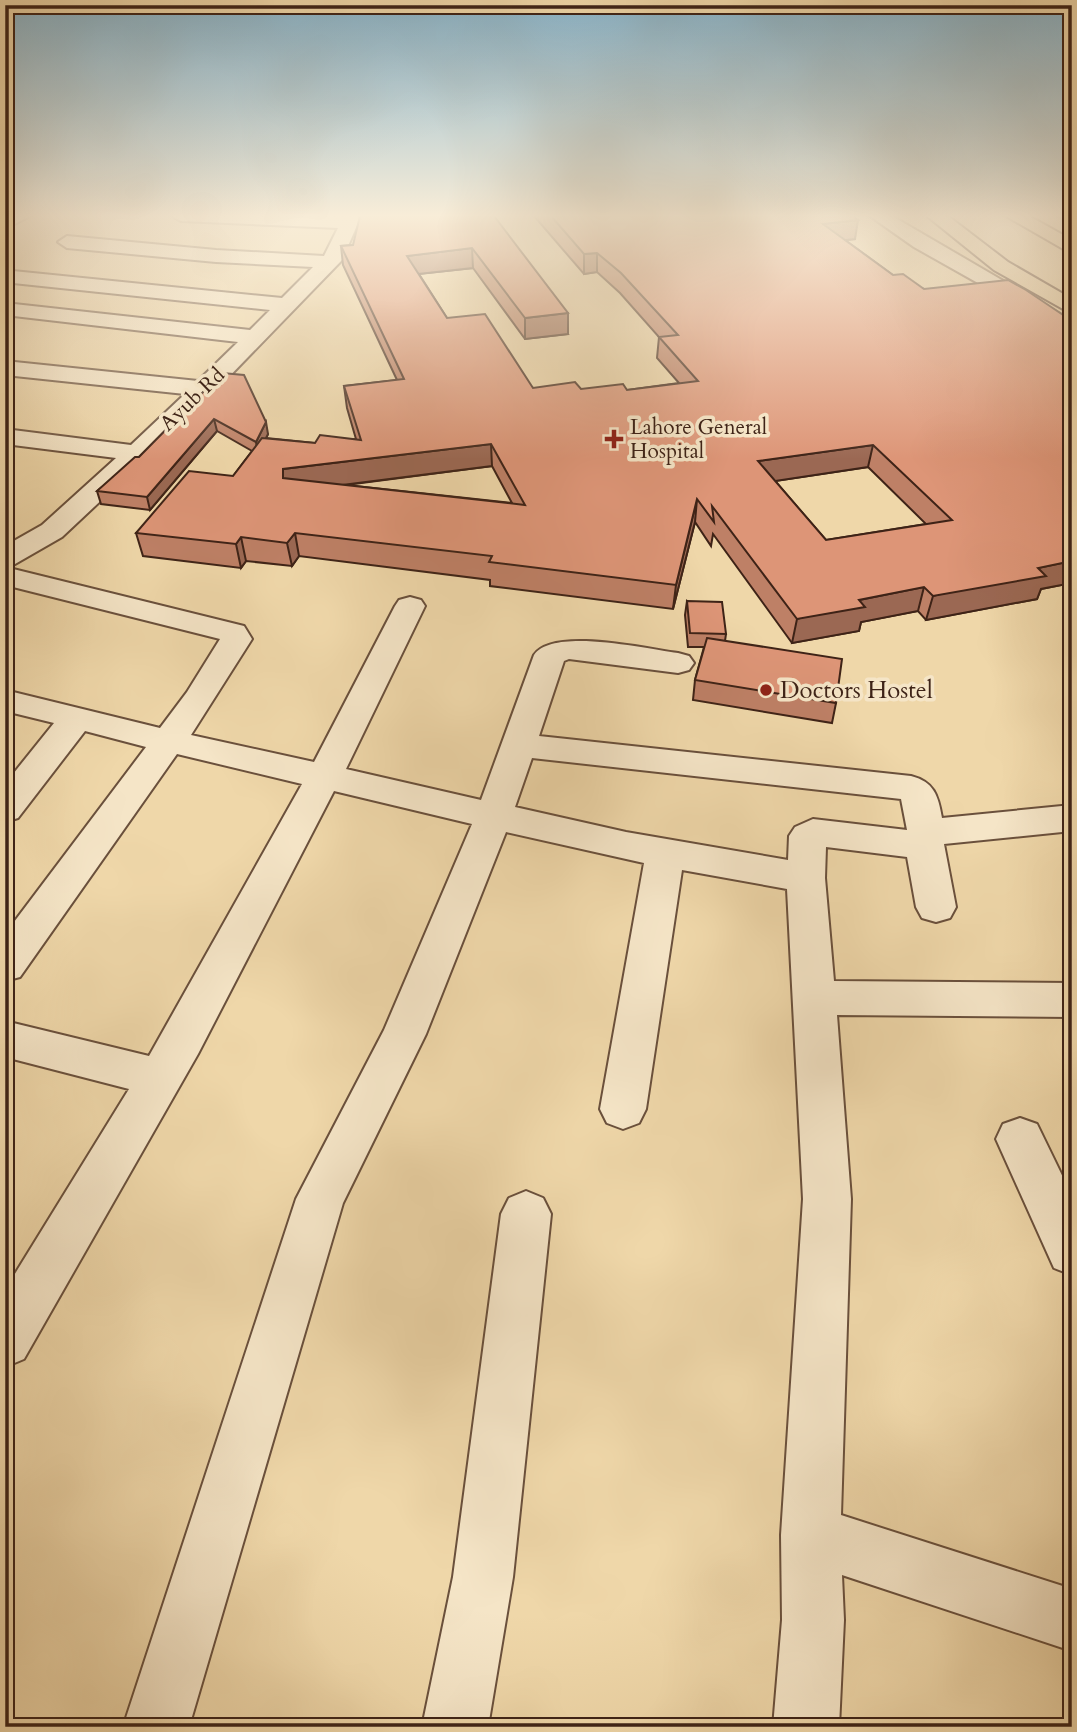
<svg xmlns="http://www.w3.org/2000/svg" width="1077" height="1732" font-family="Cardo,serif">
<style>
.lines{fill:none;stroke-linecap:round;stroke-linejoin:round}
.minor-casing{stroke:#6a503c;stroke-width:4}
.major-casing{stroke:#3e2317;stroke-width:4}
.minor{fill:#f5e5c7;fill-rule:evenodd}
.major{fill:#efd7a9;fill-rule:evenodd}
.wall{fill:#be8066;stroke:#3e2317;stroke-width:2;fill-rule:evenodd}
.shaded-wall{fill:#9b6853;stroke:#3e2317;stroke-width:2}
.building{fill:#dd9577;stroke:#3e2317;stroke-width:2;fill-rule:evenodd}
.poi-dot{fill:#8f2418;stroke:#f5e5c7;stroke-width:2.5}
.labels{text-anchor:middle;stroke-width:7;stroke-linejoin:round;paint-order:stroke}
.far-street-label{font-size:21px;fill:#3e2317;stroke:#f5e5c7}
.far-poi-label{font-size:21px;fill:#3e2317;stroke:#f5e5c7;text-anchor:start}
.poi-label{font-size:24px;fill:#3e2317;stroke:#f5e5c7;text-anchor:start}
</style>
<rect width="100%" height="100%" fill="#efd7a9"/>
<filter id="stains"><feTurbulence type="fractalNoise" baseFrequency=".00286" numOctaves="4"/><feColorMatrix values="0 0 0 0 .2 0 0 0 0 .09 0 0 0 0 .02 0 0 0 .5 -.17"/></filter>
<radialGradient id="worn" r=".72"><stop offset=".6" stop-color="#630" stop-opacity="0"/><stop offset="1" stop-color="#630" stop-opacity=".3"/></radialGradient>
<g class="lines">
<defs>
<path id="minor" d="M30,216L5,229V217Z
M172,216H361L342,260L190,417L62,537L15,564L5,567V546L42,525L116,458L5,444V429L131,445L185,394L5,375V361L198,381L238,342L5,315V303L250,330L270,310L13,283L5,280L6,273L13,271L282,298L313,267L216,262L67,248L58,242L67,236L216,250L324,256L338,228L181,221Z
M870,216H892L1072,321V336L914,247Z
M1059,216H1072V224Z
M5,567L244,626L252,639L191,735L314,762L395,606L399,600L410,597L421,600L425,606L346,769L481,800L534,655C553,627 646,649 678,653L689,656L694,663L689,670L678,673L569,659L564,661L539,736L911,776C934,782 938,795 942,818L1072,805V831L944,844L956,907L950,918L936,922L922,918L916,907L907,857L826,847L825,878L834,981L1072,983V1017L837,1015L851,1199L841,1515L1072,1589V1651L842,1575L844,1620L839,1727H773L782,1620L781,1535L803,1199L787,889L682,870L646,1109L639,1123L623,1129L607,1123L600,1109L644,863L506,832L426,1034L343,1203L189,1727H123L296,1199L384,1030L472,824L334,791L198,1054L24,1359L5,1367V1290L129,1089L5,1057V1021L149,1056L302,784L177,754L20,977L5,981V934L146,747L85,731L18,818L5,822V784L54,723L5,711V690L160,728L187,692L220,639L5,585ZM532,758L901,799L907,830L813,819L795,827L789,836L788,860L626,832L515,807Z
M1020,1118L1037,1124L1072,1196V1275L1054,1268L996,1139L1003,1124Z
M526,1191L543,1198L551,1214L513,1577L488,1727H422L453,1577L501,1214L509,1198Z"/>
<path id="major" d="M927,216H948L1008,262L1072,299V314L994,270Z
M1006,216H1029L1072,240V254Z"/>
</defs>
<!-- minor casing -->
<use href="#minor" class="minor-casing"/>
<!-- major casing -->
<use href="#major" class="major-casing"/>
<!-- minor -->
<use href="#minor" class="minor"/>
<!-- major -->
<use href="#major" class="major"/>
</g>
<!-- wall -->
<path class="wall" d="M494,216L568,334L525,339L473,268L419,274L447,318L533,388L627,390L679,383L657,358L659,337L620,293L597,272L584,274L534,216H853L855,239L845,240L893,275L924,289L1072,321V583L1041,589L1037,599L926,620L918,611L861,622L859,631L792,643L713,534L711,546L695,522L673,609L490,586V580L299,556L292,566L246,561L241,568L143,556L136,533L233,476L252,451L217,431L150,510L101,504L97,491L139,457L222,373L268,434L266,438L315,443L356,439L347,408L344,386L397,380L343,265L341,246L353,245ZM492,466L512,503L346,485ZM868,467L926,524L826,540L775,481Z
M687,601L726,634L725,641L836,703L832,723L693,700L695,680L704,647H688L685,615Z"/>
<!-- shaded-wall -->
<path class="shaded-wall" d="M858,220L855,239L820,243L823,224Z
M472,248L473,268L409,275L407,256Z
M597,253V272L584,274V254Z
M568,313V334L525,339V318Z
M214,419L217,431L150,510L147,497Z
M266,422L268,434L258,455L256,442Z
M491,444L492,466L287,492L283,478V469Z
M873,445L868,467L755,484L758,461Z
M697,499L695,522L673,609L676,585Z
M295,533L299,556L292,566L287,543Z
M241,537L246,561L241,568L236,544Z
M1072,561V583L1041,589L1037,599L926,620L933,596L1038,568Z
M924,587L918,611L861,622L859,631L792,643L797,619L859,600Z"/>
<!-- building -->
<path class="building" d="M360,216H494L568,313L525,318L472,248L407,256L447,318L485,314L533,388L575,382L581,389L623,384L627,390L698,381L659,337L678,335L621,273L597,253L584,254L551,216H853L858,220L823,224L893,275L903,274L924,289L1008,280L1026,290L1072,321V561L1038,568L1046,576L933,596L924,587L859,600L865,607L797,619L712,506L714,522L697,499L676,585L489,562L492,556L295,533L287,543L241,537L236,544L136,533L189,471L233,476L262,438L315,443L320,435L361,440L344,386L404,379L341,246L353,245ZM491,444L525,505L283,478V469ZM873,445L952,520L826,540L758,461Z
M222,373L244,375L266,422L256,442L214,419L147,497L97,491L135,457H139Z
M687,601L722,602L726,634L690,633Z
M707,638L842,659L836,703L695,680Z"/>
<!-- sky -->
<linearGradient id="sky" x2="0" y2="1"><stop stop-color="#89b6ce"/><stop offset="0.47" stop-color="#f8edd8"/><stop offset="1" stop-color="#f8edd8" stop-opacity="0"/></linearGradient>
<rect width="1077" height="459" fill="url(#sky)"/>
<!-- markers -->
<g class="poi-dot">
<path d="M610.5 428.5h7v7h7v7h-7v7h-7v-7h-7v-7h7z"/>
<circle cx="766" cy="690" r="7"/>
</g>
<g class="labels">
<!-- far-street labels -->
<g class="far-street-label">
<text transform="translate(192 399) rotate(-44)" y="7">Ayub Rd</text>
</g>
<!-- far-poi labels -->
<g class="far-poi-label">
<text x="630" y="434">Lahore General<tspan x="630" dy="24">Hospital</tspan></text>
</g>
<!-- poi labels -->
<g class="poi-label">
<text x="780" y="698">Doctors Hostel</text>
</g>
</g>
<!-- margin -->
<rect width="1077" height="1732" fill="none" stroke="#efd7a9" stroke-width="28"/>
<rect x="7" y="7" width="1063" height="1718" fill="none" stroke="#3e2317" stroke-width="3.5"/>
<rect x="14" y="14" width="1049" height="1704" fill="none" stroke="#3e2317" stroke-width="2"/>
<rect width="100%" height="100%" filter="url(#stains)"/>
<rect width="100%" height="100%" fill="url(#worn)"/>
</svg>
